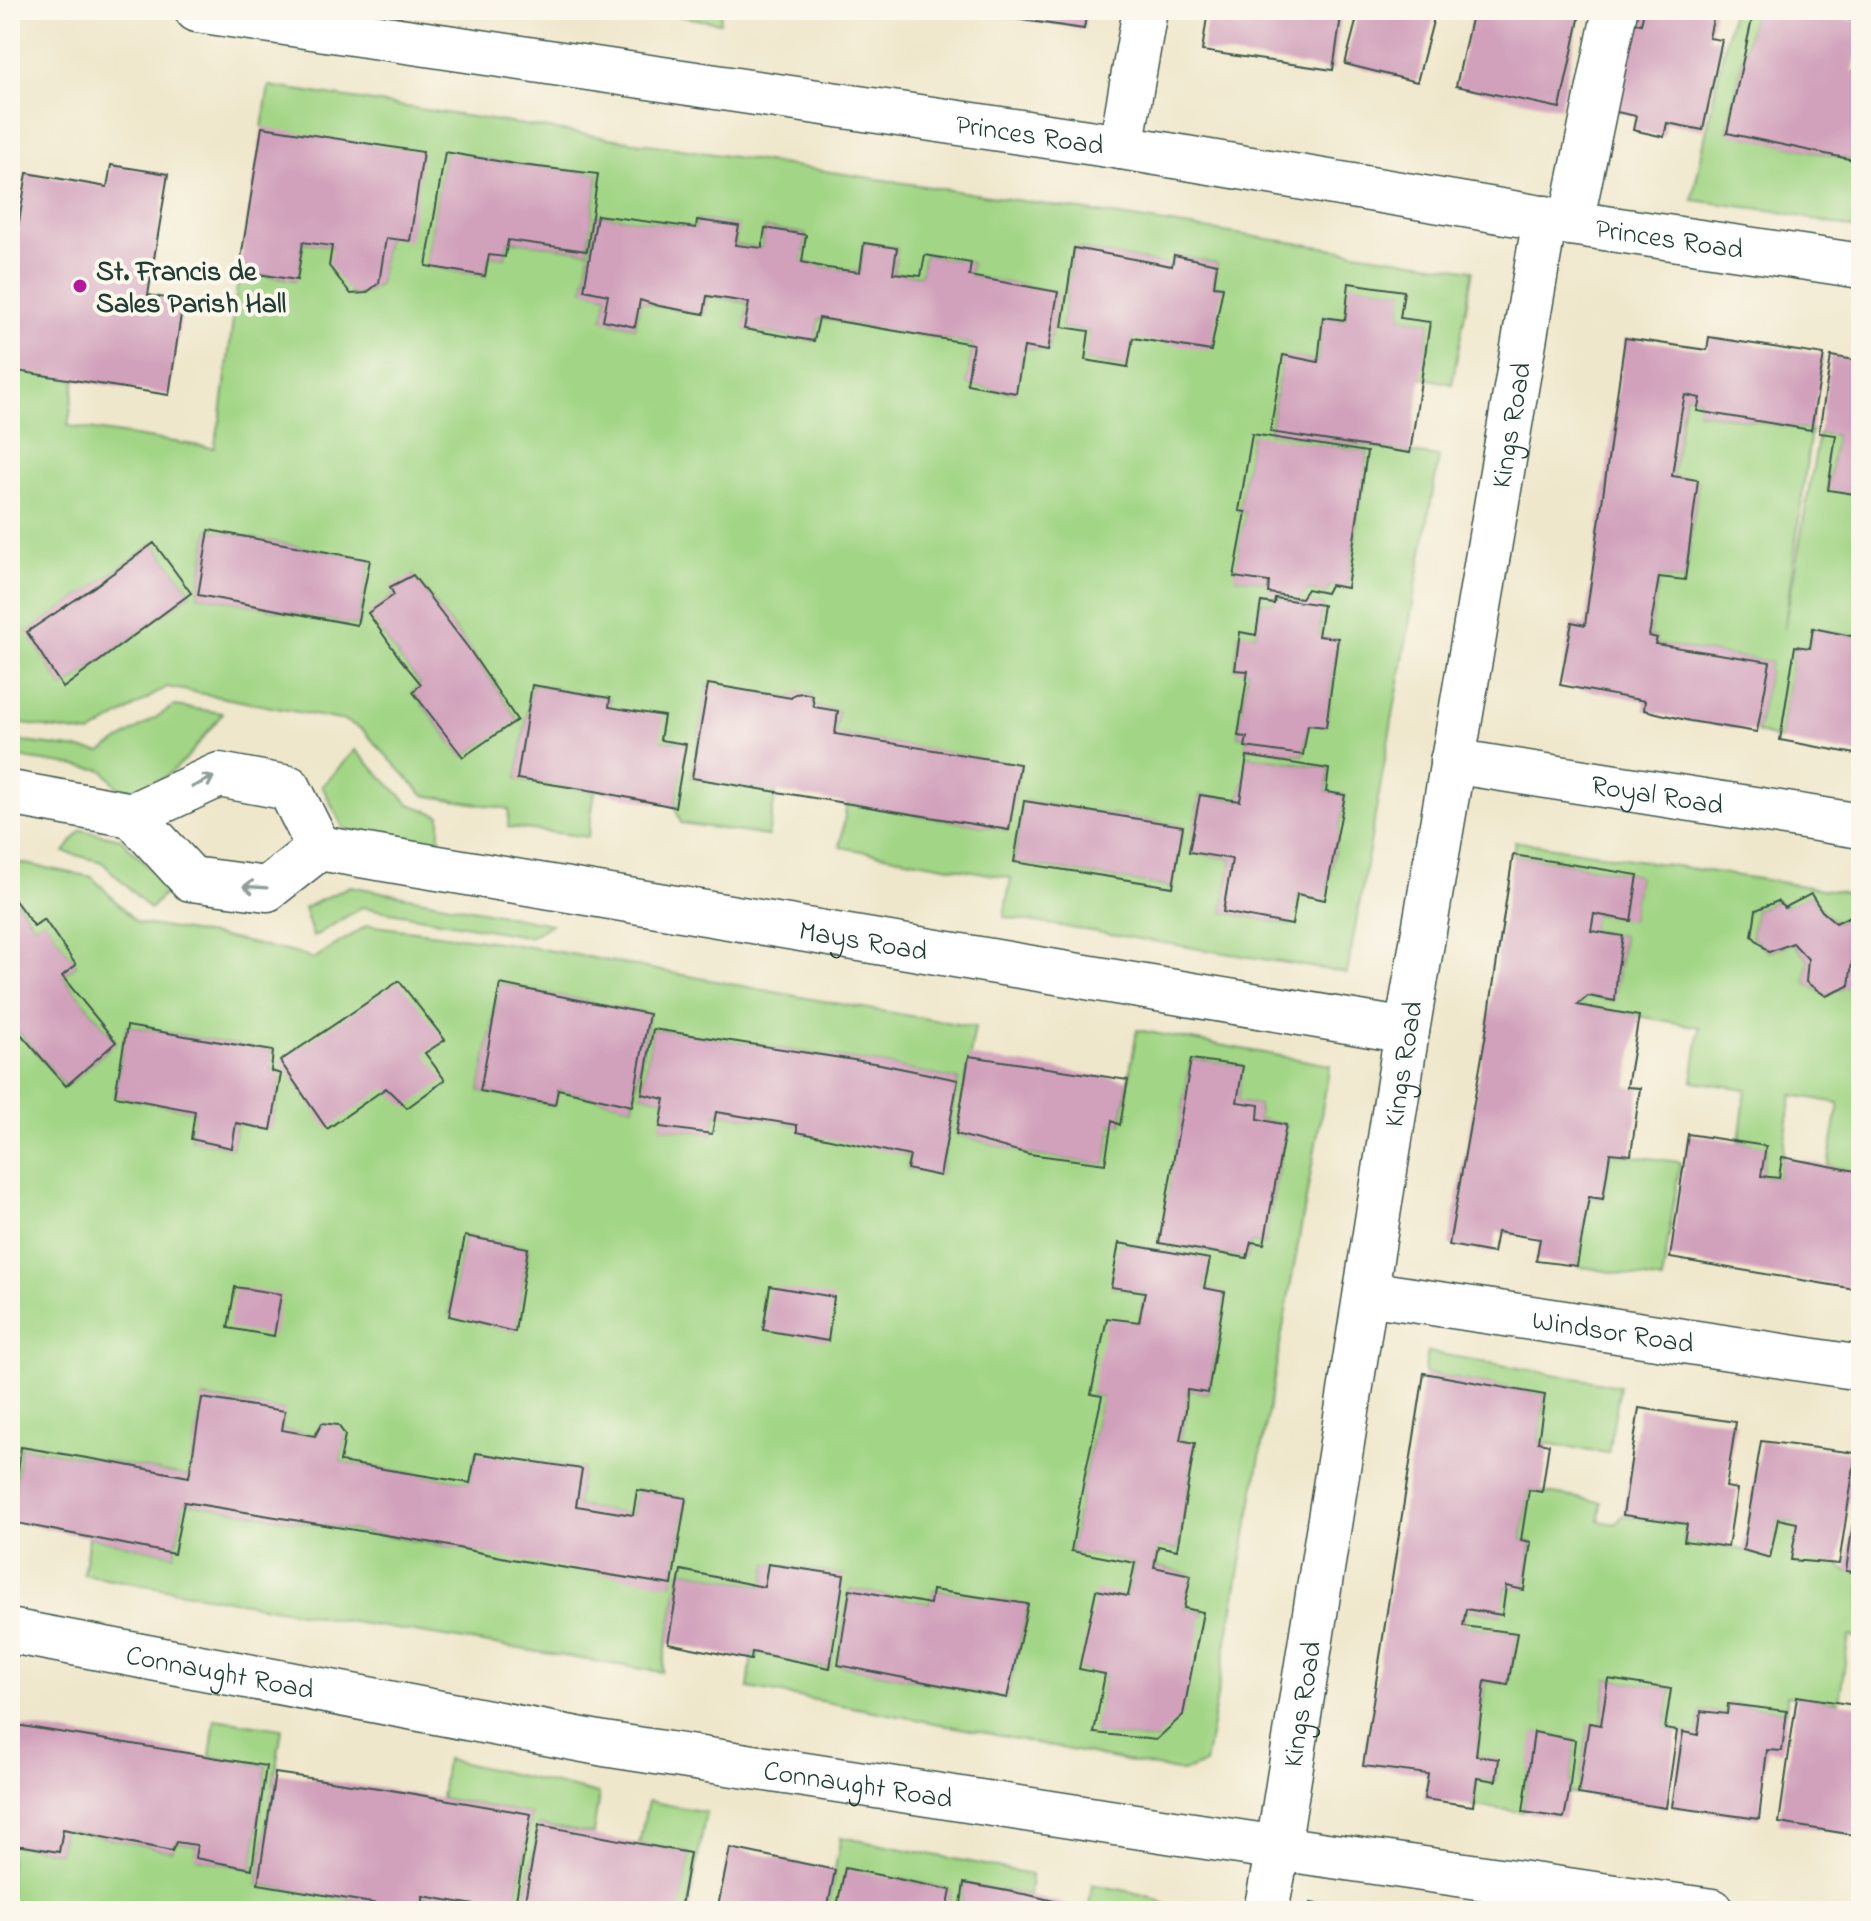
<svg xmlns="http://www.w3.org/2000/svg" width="1871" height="1921" font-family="'Indie Flower',sans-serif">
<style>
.green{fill:#a2d585;stroke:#60895c;stroke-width:2;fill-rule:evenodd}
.building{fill:#d1a1bb}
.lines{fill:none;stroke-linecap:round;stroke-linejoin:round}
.minor-casing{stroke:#3e564b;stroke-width:47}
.minor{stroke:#fff;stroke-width:44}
.oneway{stroke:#8f9e9a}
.poi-dot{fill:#b5179e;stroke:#fbf7ec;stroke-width:3}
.labels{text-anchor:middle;stroke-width:8;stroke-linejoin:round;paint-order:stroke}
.street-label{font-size:28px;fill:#1f3d34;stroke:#fbf7ec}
.poi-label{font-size:28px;font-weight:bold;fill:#1f3d34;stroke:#fbf7ec;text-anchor:start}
</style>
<rect width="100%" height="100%" fill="#fbf7ec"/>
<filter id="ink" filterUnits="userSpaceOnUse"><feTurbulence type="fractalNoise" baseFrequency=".0125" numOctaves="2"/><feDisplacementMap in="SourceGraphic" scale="16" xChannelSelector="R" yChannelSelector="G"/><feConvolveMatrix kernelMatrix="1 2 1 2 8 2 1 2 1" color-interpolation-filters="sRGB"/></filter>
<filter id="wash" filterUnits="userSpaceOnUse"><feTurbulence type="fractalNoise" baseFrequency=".006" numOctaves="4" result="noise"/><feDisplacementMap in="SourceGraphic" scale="32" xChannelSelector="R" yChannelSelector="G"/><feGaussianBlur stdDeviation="1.8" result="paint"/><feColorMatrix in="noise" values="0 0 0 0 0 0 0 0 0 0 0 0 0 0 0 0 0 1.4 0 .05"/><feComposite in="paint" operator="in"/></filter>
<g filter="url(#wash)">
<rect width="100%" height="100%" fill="#efe7cb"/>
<!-- green -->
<path class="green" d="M645,10H722L720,23Z
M1732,10H1754L1727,132L1861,162V229L1851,228L1776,211L1692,200Z
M269,86L1473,270L1452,384L1420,377L1430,322L1400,318L1403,291L1350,284L1345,320L1323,317L1318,362L1283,356L1270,432L1439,457L1347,973L1004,917L1011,878L840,847L847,803L1008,830L1020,765L835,734L838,711L814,707L812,695C804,693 797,691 791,698L708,685L692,778L776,791L768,836L681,823L675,807L685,743L660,740L609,707L610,698L532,685L517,779L595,791L588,837L508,827L509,809L423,795L362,729L345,721L167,687L90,734L10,722V675L18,632L10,630V367L75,380L68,426L214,448L221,416L239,271L296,280L303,242L332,246L351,294L366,293L379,284L386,238L262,127ZM445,153L521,165L598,174L587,251L508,240L505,257L489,255L485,276L426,266ZM597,215L696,228L697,220L738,226L735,245L762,248L765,228L806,234L802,262L827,268L860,272L864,243L897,248L893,273L921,276L925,255L971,263L969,276L1057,292L1048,351L1024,347L1015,393L967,384L973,344L819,318L814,341L745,329L749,303L707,296L704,314L658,306L640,300L635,327L603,320L608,295L584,289ZM1074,248L1172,266L1174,255L1217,264L1214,286L1222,287L1133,338L1127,367L1086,361L1089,331L1062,327ZM1252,435L1367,452L1347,588L1330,585L1326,593L1307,589L1300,598L1269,582L1235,577L1246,512L1239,511ZM209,530L370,560L357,625L198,595ZM154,543L191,593L63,688L28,632L94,587ZM413,575L469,649L517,719L463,757L413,692L421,684L401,660L369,614L394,595ZM1275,598L1323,605L1318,636L1338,639L1326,726L1308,725L1303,755L1246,747L1247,737L1238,736L1248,671L1235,669L1240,633L1256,635L1261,602L1274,604ZM1248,756L1329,768L1326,792L1345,795L1325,899L1297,894L1291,925L1223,912L1232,859L1190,852L1200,795L1240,801ZM1024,801L1183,826L1172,887L1014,862Z
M1685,395L1700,398L1698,412L1811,430L1784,630L1819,433L1836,435L1828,489L1861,495V638L1813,628L1810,648L1795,646L1780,740L1757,732L1770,662L1655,644L1656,638L1649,636L1659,577L1685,580L1698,481L1672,476Z
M174,706L223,713L185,760L164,778L126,797L103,770L10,756V740L101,752Z
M355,750L409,804L440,815V848L344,829L322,786Z
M81,830L121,839L169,888L150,909L102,862L64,852Z
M1515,841L1861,895V915L1857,912L1836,923L1822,911L1811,895L1784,908L1777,901L1756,910L1752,936L1769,952L1793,943L1808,959L1806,982L1826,996L1848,986L1852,962L1861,960V1172L1828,1166L1839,1103L1792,1095L1779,1178L1761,1176L1766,1147L1739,1142L1746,1089L1692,1081L1700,1027L1577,1005L1588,996L1614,1001L1623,936L1591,931L1593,914L1631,920L1638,875L1513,855Z
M10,861L92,877L137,923L223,937L304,955L313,959L368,925L506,943L582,956L817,1000L975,1027L956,1134L1029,1154L1105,1164L1112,1121L1121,1124L1137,1030L1330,1065L1205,1764L1182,1772C1037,1744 893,1713 748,1688L752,1652L830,1668L843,1575L768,1564L764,1587L681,1570L662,1672L334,1619L83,1574L89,1537L174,1554L184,1502L672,1584L686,1498L637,1490L633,1515L576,1506L582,1469L476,1454L470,1483L340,1462L345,1435L322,1423L315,1436L282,1430L284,1411L203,1398L189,1477L105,1461L21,1447L10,1534V1460L12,1449L10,1448V1029L14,1026L66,1086L116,1042L62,976L76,965L44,920L34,926L15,899L10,902ZM500,984L649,1014L633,1106L558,1089L554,1105L480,1091ZM127,1026L272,1051L271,1071L281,1074L271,1129L236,1123L232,1148L191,1139L195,1111L115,1096ZM653,1029L880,1064L958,1080L940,1175L907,1169L910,1156L797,1125L716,1112L712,1134L661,1127L665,1099L642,1094ZM1191,1059L1242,1066L1237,1102L1259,1105L1258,1119L1286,1125L1264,1244L1251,1242L1247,1258L1160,1243ZM465,1236L528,1248L515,1331L449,1315ZM1120,1243L1209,1259L1204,1288L1225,1293L1208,1393L1187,1390L1186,1410L1180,1440L1195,1444L1177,1550L1158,1546L1154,1566L1191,1575L1184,1608L1203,1612L1156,1740L1095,1733L1105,1674L1080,1669L1128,1596L1135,1563L1071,1551L1085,1474L1102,1396L1091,1394L1139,1322L1145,1292L1112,1287ZM850,1589L930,1604L933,1590L1028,1605L1007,1698L838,1665Z
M350,886L551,924L530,937L362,907L313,937L304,908Z
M1610,1153L1680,1162L1662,1281L1577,1266L1589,1197L1603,1199Z
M1428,1352L1620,1386L1608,1453L1538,1442L1545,1395L1424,1373Z
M1529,1490L1601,1502L1599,1521L1616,1524L1623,1515L1687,1524L1684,1541L1735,1548L1769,1557L1778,1519L1797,1523L1846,1571L1861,1572V1638L1849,1636L1839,1702L1787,1696V1711L1729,1704L1727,1714L1701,1711L1698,1735L1665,1729L1671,1689L1608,1679L1601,1725L1589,1724L1578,1794L1569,1793L1575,1740L1535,1733L1523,1812L1473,1806L1477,1778L1496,1781L1498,1760L1476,1756L1485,1681L1508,1684L1517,1633L1463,1626L1466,1609L1501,1615L1506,1586L1524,1589L1532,1542L1521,1540Z
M215,1719L282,1729L258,1884L420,1911H10V1846H24L59,1852L63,1829L172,1851L176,1842L197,1845L196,1858L252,1869L266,1766L210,1757Z
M446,1759L599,1794L593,1834L539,1825L523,1911H514L531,1814L441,1798Z
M648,1801L706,1812L688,1911H679L690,1853L639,1844Z
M841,1837L1031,1874L1029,1895L964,1884L960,1911H947L951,1890L899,1879L892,1911H827Z
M1092,1884C1112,1889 1160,1893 1172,1911H1102L1089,1908Z
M423,1896L480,1906L479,1911H423Z"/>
<g id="blocks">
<!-- building -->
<path class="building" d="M969,10H1087L1084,29L969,12Z
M1208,10H1342L1333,70L1202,51Z
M1359,10H1436L1417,82L1345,64Z
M1473,10H1581L1560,108L1456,86Z
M1644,10H1715L1709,38L1722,40L1703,130L1667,123L1664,137L1633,130L1636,116L1607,110L1626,21L1641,24Z
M1754,10H1803L1861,22V34L1853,72L1861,74V129L1854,160L1727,133Z
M262,127L423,152L410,241L386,238L379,283L366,293L351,294L329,266L332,246L303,242L297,280L239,271Z
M445,152L521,165L598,174L587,251L508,240L505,257L489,255L485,276L426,266Z
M111,165L168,174L148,295L183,301L169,395L10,370V277L27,173L107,187Z
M597,215L696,228L697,220L739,226L735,245L762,248L765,228L806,235L802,262L827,268L860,272L864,243L897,248L893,273L921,276L925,255L971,263L969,276L1058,292L1048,351L1024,347L1016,393L967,384L973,344L819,318L814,341L744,329L749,303L740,301L707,296L704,314L659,306L640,300L635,327L603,320L608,295L584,290Z
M1074,248L1172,266L1174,255L1217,264L1214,286L1223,287L1211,351L1133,338L1128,367L1085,360L1089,331L1062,327Z
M1349,283L1404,291L1400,318L1430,322L1410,453L1270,432L1283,355L1318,362L1323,317L1345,320Z
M1709,337L1824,355L1811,430L1697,411L1700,398L1685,395L1681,414L1672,476L1698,480L1685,580L1659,577L1649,636L1657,638L1655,644L1770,662L1757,732L1690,721L1644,710L1645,701L1560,685L1572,622L1585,625L1625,338L1707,350Z
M1831,356L1861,361V495L1828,490L1836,435L1819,433Z
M1252,434L1367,452L1347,588L1330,585L1326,593L1307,589L1301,598L1268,593L1269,582L1234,577L1246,512L1239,511Z
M209,530L370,560L357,625L198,595Z
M154,543L191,593L63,688L27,632L94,587Z
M413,575L469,649L517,720L463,757L413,692L421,684L401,660L368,613L394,595L390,587Z
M1275,598L1323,605L1318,636L1338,638L1326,727L1308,725L1303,755L1245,747L1247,737L1238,736L1248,671L1235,670L1240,632L1256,635L1261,602L1274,604Z
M1813,628L1861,638V755L1780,740L1795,646L1810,648Z
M10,630L18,631L12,667H10Z
M708,684L791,698L795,694L803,693L812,695L814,707L838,711L835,734L1020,764L1009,830L692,778Z
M532,685L610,698L609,707L664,716L660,740L686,744L675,807L595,791L517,779Z
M1247,756L1329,769L1326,792L1345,795L1325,900L1297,894L1292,925L1223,912L1232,859L1189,852L1200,795L1240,801Z
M1024,801L1183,826L1173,887L1014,862Z
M1513,855L1638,875L1631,921L1594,914L1591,931L1623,936L1617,973L1615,1001L1588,996L1577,1005L1639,1016L1627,1087L1640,1088L1631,1155L1610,1153L1603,1199L1589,1197L1577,1266L1536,1261L1540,1239L1497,1232L1493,1253L1449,1245L1485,1039Z
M1811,894L1822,911L1836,923L1858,912L1861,915V960L1852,962L1849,986L1826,996L1806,982L1808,959L1793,943L1769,952L1752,936L1756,910L1778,901L1784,908Z
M14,899L34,926L44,919L76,965L62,976L116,1042L66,1086L14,1026L10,1029V902Z
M399,981L445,1040L425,1053L445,1080L407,1108L386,1088L327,1129L280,1061Z
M500,984L649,1014L632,1106L558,1089L555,1105L480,1091Z
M127,1026L273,1051L271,1071L281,1074L271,1130L236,1123L232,1148L191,1139L195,1111L115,1096Z
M653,1029L880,1064L958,1080L940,1176L907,1169L910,1156L797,1132V1125L716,1112L712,1134L660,1127L665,1099L642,1094Z
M969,1056L1128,1080L1120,1125L1112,1121L1105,1164L1029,1154L956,1134Z
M1191,1059L1243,1066L1237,1102L1259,1105L1258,1119L1286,1125L1264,1244L1251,1242L1247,1258L1159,1243Z
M1688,1134L1766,1146L1761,1176L1779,1178L1782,1157L1861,1172V1186L1856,1215L1861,1216V1290L1670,1258Z
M465,1236L528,1248L515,1332L449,1316Z
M1119,1243L1210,1259L1204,1288L1225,1292L1208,1393L1187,1390L1186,1410L1180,1440L1195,1443L1177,1550L1158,1546L1154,1567L1191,1575L1184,1608L1203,1612L1183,1715L1156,1740L1094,1733L1105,1674L1079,1669L1096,1590L1128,1596L1135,1563L1071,1551L1085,1474L1102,1396L1091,1394L1107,1318L1139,1322L1145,1292L1111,1287Z
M770,1286L834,1297L828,1341L763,1330Z
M235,1287L281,1294L274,1336L228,1328Z
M1424,1373L1545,1395L1538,1442L1549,1444L1542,1492L1529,1490L1521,1540L1531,1542L1524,1590L1506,1586L1502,1615L1466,1609L1463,1626L1517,1633L1508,1685L1485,1681L1476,1756L1499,1759L1496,1781L1477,1778L1473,1806L1424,1799L1428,1774L1363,1766Z
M202,1398L285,1411L282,1430L315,1436L322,1423L338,1425L345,1435L340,1462L470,1483L476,1453L582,1469L576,1506L633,1515L637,1490L686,1498L672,1585L511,1559L434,1543L184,1502L174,1554L12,1522L21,1447L105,1461L189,1477Z
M1639,1408L1736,1422L1726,1487L1737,1489L1728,1547L1684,1541L1687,1524L1623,1515Z
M1761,1441L1856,1453L1839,1564L1791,1560L1797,1523L1778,1519L1770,1558L1743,1550Z
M1859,1482L1861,1483V1573L1846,1571Z
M768,1564L844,1575L830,1668L752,1652L751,1660L668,1643L681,1570L764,1587Z
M850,1589L930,1604L932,1590L1028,1604L1007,1698L838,1665Z
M1608,1679L1671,1689L1665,1729L1677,1731L1666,1808L1578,1794L1589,1723L1601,1725Z
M1797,1696L1861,1706V1836L1779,1823Z
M1728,1704L1787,1711L1782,1751L1767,1750L1759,1819L1672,1807L1683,1732L1698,1735L1701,1711L1727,1714Z
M10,1724L266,1766L252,1869L195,1858L197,1845L176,1842L172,1851L63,1829L59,1852L24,1846H10Z
M1534,1732L1575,1740L1569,1793L1564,1818L1523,1812Z
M275,1773L385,1789L531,1814L514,1911H479L480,1906L423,1896V1911H420L258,1884Z
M539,1825L690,1853L680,1911H523Z
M730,1848L835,1870L827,1911H717Z
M845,1868L951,1890L947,1911H836Z
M964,1883L1029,1895L1095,1911H960Z
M1311,1903L1346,1909V1911H1310Z"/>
</g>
</g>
<g filter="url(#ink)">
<use href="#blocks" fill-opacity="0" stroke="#3e564b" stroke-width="2"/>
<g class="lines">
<defs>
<g id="minor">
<path id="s1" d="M197,10L1121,147L1571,223L1861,266"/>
<path d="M1121,147L1145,10"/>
<path d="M1571,223L1615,10"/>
<path id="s2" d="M1452,761L1861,826"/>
<path d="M10,793L132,815L219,775L289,788L319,848"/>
<path id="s3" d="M132,815L191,879L267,889L319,848L1407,1031"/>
<path id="s4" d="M1366,1293L1861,1368"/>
<path id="s5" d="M10,1631L604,1744L1278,1848L1712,1911"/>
<path id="s6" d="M1266,1911L1278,1848L1407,1031L1545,218"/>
</g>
</defs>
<!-- minor casing -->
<use href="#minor" class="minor-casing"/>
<!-- minor -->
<use href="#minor" class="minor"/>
</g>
<!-- one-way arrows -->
<defs><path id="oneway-shaft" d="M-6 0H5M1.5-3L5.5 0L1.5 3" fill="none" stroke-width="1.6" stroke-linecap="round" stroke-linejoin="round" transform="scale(2)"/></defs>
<g class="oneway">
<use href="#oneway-shaft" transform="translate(203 782) rotate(-25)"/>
<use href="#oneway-shaft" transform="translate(255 887) rotate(-176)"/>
</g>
</g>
<!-- markers -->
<circle class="poi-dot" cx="80" cy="286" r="8"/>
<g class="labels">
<!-- street labels -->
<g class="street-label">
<text dy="10" stroke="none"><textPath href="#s1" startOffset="842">Princes Road</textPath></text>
<text dy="10" stroke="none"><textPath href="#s1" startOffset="1490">Princes Road</textPath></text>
<text dy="10" stroke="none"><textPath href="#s6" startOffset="1506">Kings Road</textPath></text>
<text dy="10" stroke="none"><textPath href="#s2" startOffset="208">Royal Road</textPath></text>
<text dy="10" stroke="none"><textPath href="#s3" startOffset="782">Mays Road</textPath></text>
<text dy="10" stroke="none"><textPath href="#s6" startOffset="858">Kings Road</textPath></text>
<text dy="10" stroke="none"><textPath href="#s4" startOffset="250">Windsor Road</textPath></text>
<text dy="10" stroke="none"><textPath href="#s5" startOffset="214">Connaught Road</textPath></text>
<text dy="10" stroke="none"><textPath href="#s6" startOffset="210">Kings Road</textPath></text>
<text dy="10" stroke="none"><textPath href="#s5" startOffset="862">Connaught Road</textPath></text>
</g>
<!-- poi labels -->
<g class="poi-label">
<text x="96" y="280">St. Francis de<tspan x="96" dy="32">Sales Parish Hall</tspan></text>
</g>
</g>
<!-- margin -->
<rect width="1871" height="1921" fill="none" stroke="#fbf7ec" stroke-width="40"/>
</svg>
